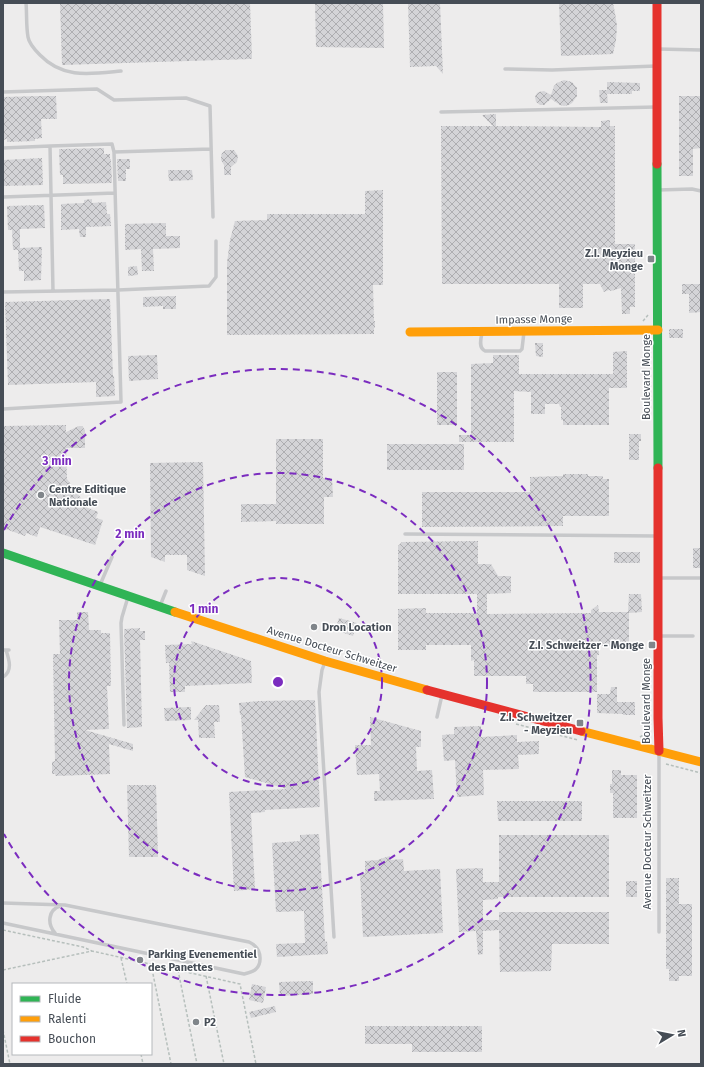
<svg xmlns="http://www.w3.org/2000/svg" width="704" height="1067" font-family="'Fira Sans',sans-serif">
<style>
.building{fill:url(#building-cross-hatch)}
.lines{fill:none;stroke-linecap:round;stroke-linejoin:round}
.path{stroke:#b6bfbc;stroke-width:1.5;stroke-dasharray:3 2;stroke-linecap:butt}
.lane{stroke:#c7c8ca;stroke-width:3.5}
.fast{stroke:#30b455;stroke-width:9}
.slow{stroke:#ff9f0a;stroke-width:9}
.jam{stroke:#e5322d;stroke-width:9}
.ring{fill:none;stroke:#7b2cbf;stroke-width:2;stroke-dasharray:7 5}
.poi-dot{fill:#80858a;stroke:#fff;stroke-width:1.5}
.labels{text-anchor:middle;stroke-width:3;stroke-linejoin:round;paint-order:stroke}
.poi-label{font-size:11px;font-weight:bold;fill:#464d56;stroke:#fff;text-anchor:start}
.street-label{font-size:11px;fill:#464d56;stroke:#fff}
.centre{fill:#7b2cbf;stroke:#fff;stroke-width:2}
.ring-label{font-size:12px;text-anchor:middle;font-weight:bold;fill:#7b2cbf;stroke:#fff;stroke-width:3;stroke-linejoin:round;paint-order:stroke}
</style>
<defs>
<pattern id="building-cross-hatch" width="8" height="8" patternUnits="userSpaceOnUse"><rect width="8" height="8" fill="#d4d4d7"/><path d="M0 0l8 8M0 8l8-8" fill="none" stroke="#aeaeb1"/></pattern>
</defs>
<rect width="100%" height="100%" fill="#edecec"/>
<!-- building -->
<path class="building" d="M60,3H250L252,59L62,65Z
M315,3H383L384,48L316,47Z
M408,3H440L443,74L436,66L410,67Z
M559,3H613L615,13L617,26L616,40L613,54L561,56Z
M564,80L572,82L577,88V96L572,103L569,105L564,106L560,105L551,99L544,105H540L536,102L535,97L537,93L539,92L544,91L551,95L554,86L557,83Z
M607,82L640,83V91H632V94H607L608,103H600L599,90H607Z
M41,96H56L57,119H41L42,138L35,139V141L7,142V139L3,140V97Z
M679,96H701V148L693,149V176H679Z
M496,114V126L601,127V121L610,120V126H615V244H635V307H630V314H622L621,288L611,291L609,290L604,292L600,284H583V308H559V284H442L441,126H493L482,115Z
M104,148V154H110V159H111L112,183L63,184V175H60L59,149Z
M226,150H234L238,156L237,162L231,167V175H224V165L221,160V157L222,153Z
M42,158L43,185L3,186V160Z
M117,159H130V169H126V181H118Z
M168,170H192L193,180L169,181Z
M383,190V285H373L374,321H375V328H374V334L227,335V263L230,240L235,221L267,220V214H365V191Z
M92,199V203L106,202L107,214H110L111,226L86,227V237H80L79,229L61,230V204L84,203V200Z
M44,205L45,228L20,229V248L42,247L41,280L24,281V271H19L18,250H13L12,230H8L7,206Z
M166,223V236H180V248L153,249L154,271H142L141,249L125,250V224Z
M137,266L138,275L128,276V267Z
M682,284H701V312L689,313V294H682Z
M176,296V309H163V306L143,307V297Z
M110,299L113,376H114L115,396L96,397V382L8,385L5,302Z
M669,329H683V338H669Z
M535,343H543V357L536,356Z
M627,351V388H609V425H563V420H561V407H560L559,404H545V414H531V392L514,391V442H459V435H471V364L493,363V355H519V374H613V352Z
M157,355L158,379L129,381L128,356Z
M437,372H457V425H437Z
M66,425V432L79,426H82L85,430V448H66L67,479L88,508L98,512L96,518L103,520L95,545L40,527L37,537L26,533L25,536L3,528V426Z
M629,434H641V441H639V460H629Z
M276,439H323V478H332L333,497H324V524H276V521L241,522V504H276Z
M387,444H464V470H387Z
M203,462L205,576L187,570V555H165V562L151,557L150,463Z
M563,474H588V476H603V479H609V516H563V526L422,527V492H530V477L563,476Z
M478,541V564H491L498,576H511V593L487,594V614L591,613V610L598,605L599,612H628L629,594H641L642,612L629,613V646H599V655H597V692H533V684H526V676H474V660L471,661V645H426V650H398V609L426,608V613H477V594H398V546L402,542Z
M693,548H701V568H693Z
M614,552H640V563H614Z
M77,612H88L89,630H101V633H110L111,686H107L109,729L85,730L133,744V751L109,744L110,774L56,776L55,774H52V762L55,761L53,654H60L59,620H77Z
M339,618L357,623L353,636L335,630Z
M140,628V631H145V640H140L142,727L127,728L124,629Z
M191,641L251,661L252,683L185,686V692H170L169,663H166L165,645L192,644Z
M611,687H617V702H635V715H623V714L597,713V694H610Z
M315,700L320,807L265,810V812L251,813L255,889L234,891L229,792L287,789L245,777L241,715H240L239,703L259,701Z
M206,705H219L220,722H214L215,738H199L198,720H194Z
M191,707V720L165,721L164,708Z
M370,717L421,731V747H416L417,771L432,770L434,799L374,801V791H380L379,774L357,775L355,745H371Z
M481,726V737L517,735V742L539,741V754L518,755L519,769L483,770L484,795L457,797L455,760L444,761L442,735L454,734V727Z
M612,770H621V775H637V818H613V793H610V784H612Z
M127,785H156L158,857H129Z
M497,801H582V821H498Z
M319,834L325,942L327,941L328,954L277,957L276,944L305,943L304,911L276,912L272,843L300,841V835Z
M499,835H609V897H498V899L483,900V920H499V912H609V944H552L551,971L500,972L499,930L483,931V954L478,955L476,931L459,932L456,869L483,868V882H499Z
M390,856L391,860L403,859L404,871L440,869L443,933L363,937L360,873H365V861L378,860L383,858Z
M666,878H679V904H692V976H679V981H669V969H666Z
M626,881H637V897H626Z
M313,981V994L280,996L279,982Z
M252,984L266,987L263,1003L249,1000Z
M275,1006L276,1012L251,1018L249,1012Z
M365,1026H482V1052H412V1044H365Z"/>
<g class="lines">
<!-- path -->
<path class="path" d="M643,321L648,315
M516,724L578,740
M640,737L645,734L649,728
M666,764L701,773
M3,930L83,947L92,951
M121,958L127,984
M151,964L171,1064
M3,970L92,951L240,984L256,1064
M178,970L197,1064
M206,976L224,1064
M3,1030L10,1064
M141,1054L143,1064"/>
<!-- lane -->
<path class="lane" d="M26,3C27,14 26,26 28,37C29,44 35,50 40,55C63,79 90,74 121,71
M658,49L701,50
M505,69L552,70L656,66
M3,92L97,89L114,100L186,98L210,106L213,217
M441,112L656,107
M50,146L112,144L114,152
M3,148L50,146L53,291
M658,190L692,189L701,191
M3,197L115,193
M3,292L118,290L209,286L216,277V241
M482,333C481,338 478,348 485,351H520L522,349L524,332
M3,409L121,402L114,152L211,149
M405,534L657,536
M658,578H701
M100,585L112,557
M160,606L166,591
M659,636H693
M3,650H9
M325,662L322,670L319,692L334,937
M3,677C13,671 9,659 6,650
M437,717L442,695
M124,725L121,623L122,617L128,597
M659,752V932
M3,903L65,905L249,942C251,943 253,944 255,946C261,951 262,964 256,969C253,972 248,973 244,974L3,923
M55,933C47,924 48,910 60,906"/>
<!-- fast -->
<path class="fast" d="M657,164L658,468
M3,553L175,612"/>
<!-- slow -->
<path class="slow" d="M410,332L658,330
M175,612L325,661L427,690
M581,731L701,762"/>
<!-- jam -->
<path class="jam" d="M657,3V164
M658,468V718L659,751
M427,690L581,731"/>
</g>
<!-- distance rings -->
<g class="ring">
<circle cx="278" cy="682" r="104"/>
<circle cx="278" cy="682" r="209"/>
<path d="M4 530A313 313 0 1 1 4 834"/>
</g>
<!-- markers -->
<g class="poi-dot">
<rect x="647" y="255" width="8" height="8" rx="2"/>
<circle cx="41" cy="495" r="4"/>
<circle cx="314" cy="627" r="4"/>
<rect x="648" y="641" width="8" height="8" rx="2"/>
<rect x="576" y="719" width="8" height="8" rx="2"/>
<circle cx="140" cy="960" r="4"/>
<circle cx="196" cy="1022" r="4"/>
</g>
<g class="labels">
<!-- poi labels -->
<g class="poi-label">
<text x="643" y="257" text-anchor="end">Z.I. Meyzieu<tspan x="643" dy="13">Monge</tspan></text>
<text x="49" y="493">Centre Editique<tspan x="49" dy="13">Nationale</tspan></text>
<text x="322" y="631">Dron Location</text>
<text x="644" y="649" text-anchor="end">Z.I. Schweitzer - Monge</text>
<text x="572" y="721" text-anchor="end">Z.I. Schweitzer<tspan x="572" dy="13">- Meyzieu</tspan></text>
<text x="148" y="958">Parking Evenementiel<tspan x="148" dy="13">des Panettes</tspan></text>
<text x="204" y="1026">P2</text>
</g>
<!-- street labels -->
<g class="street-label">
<text transform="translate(534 319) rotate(-1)" y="4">Impasse Monge</text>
<text transform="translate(646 377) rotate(-90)" y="4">Boulevard Monge</text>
<text transform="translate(332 649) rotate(17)" y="4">Avenue Docteur Schweitzer</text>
<text transform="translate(646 701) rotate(-90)" y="4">Boulevard Monge</text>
<text transform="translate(647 842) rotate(-90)" y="4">Avenue Docteur Schweitzer</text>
</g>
</g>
<circle cx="278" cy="682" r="6" class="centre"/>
<g class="ring-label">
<text x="57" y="465">3 min</text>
<text x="130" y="538">2 min</text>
<text x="204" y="613">1 min</text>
</g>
<!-- border -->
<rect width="704" height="1067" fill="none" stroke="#464d56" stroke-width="8"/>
<!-- legend -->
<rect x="12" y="983" width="140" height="72" fill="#ffffff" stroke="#b5b8bb"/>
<rect x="20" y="996" width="20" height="6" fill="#30b455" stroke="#b5b8bb"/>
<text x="48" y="1003" font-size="12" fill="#464d56">Fluide</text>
<rect x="20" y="1016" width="20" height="6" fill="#ff9f0a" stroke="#b5b8bb"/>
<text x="48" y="1023" font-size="12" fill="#464d56">Ralenti</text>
<rect x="20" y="1036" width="20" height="6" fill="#e5322d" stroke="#b5b8bb"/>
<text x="48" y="1043" font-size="12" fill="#464d56">Bouchon</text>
<!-- north arrow -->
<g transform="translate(672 1035) rotate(80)" stroke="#ffffff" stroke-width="3" paint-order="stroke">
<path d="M0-3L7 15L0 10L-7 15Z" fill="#464d56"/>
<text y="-6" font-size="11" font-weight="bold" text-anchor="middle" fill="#464d56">N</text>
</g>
</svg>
